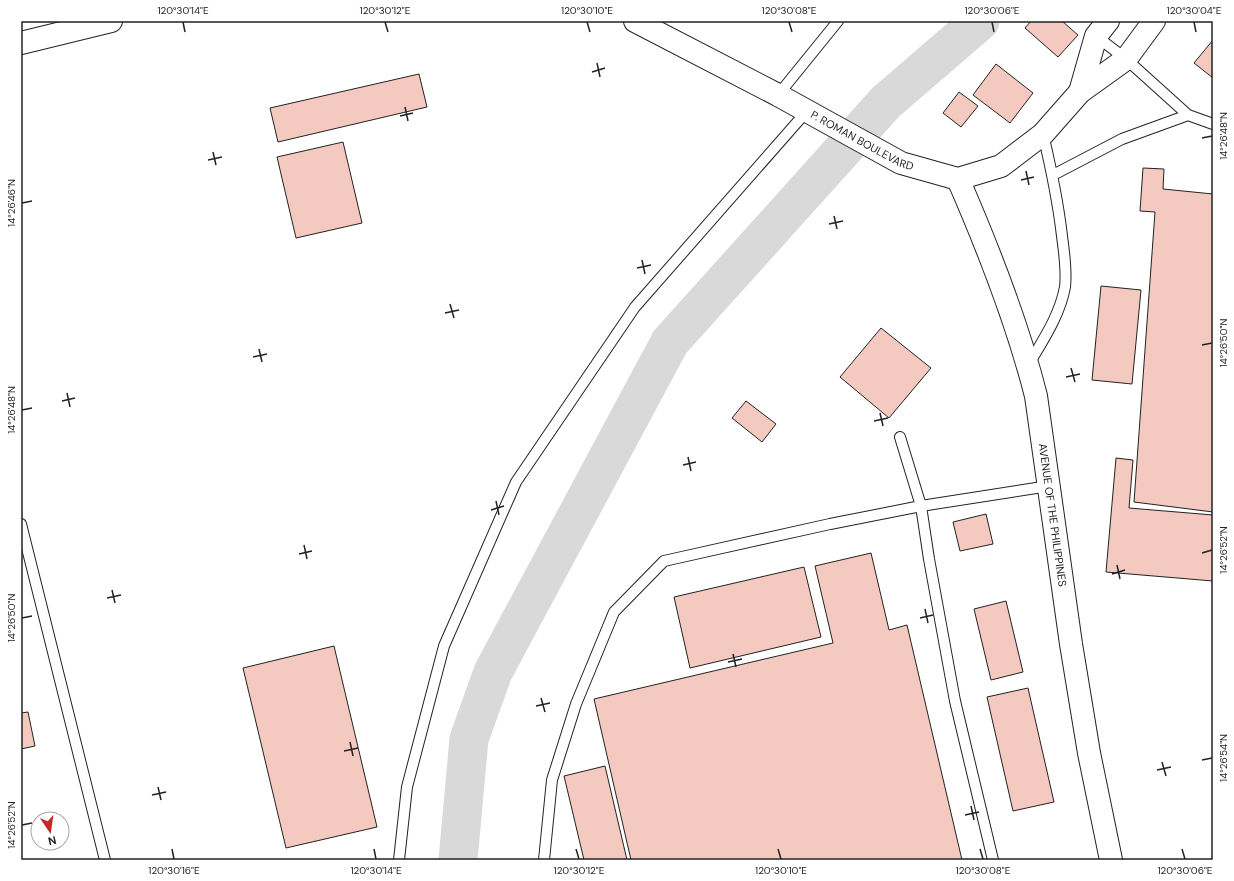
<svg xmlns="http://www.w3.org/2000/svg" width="1234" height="881" font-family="'DM Sans',sans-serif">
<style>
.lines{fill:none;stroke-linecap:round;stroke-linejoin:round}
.river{stroke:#d9d9d9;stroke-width:39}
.building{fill:#f3c9c0;stroke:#222}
.service-casing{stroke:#222;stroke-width:12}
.secondary-casing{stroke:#222;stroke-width:24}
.primary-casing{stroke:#222;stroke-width:24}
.service{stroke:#fff;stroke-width:10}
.secondary{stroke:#fff;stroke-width:22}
.primary{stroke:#fff;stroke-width:22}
.ticks{fill:none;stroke:#222;stroke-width:1.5}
.labels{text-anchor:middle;stroke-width:3;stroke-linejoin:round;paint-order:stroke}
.street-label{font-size:11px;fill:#222;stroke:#fff}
.neatline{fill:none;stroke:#222;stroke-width:1.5}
.ticks-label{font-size:10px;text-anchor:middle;fill:#222}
</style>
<rect width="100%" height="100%" fill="#fff"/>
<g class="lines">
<!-- river -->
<path class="river" d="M458,860L469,739L493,672L670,342L886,102L980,21"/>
</g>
<!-- building -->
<path class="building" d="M1031,21H1062L1078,35L1058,57L1025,28Z
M1213,40V78L1194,63Z
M996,64L1033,93L1010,123L973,95Z
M419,74L427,107L278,142L270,108Z
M959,92L978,106L961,127L943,113Z
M343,142L362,223L296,238L277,157Z
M1143,168L1164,169L1163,189L1213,194V512L1134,502L1155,212L1140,211Z
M1101,286L1141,290L1132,384L1092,380Z
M881,328L931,368L889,418L840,377Z
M746,401L776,424L762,442L732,418Z
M1116,458L1133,460L1129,508L1213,515V581L1106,572Z
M986,514L993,544L960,551L953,522Z
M871,553L889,630L907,625L962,860H631L594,699L833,643L815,566Z
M804,567L821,637L690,668L674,597Z
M1006,601L1023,672L991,680L974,609Z
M334,646L377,827L286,848L243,668Z
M1028,688L1054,802L1013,811L987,697Z
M28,712L35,746L21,749V713Z
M605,766L627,860H584L564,776Z"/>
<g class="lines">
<defs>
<path id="service" d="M1096,36L1126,59L1188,115L1213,124
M778,95L838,21
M1053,175L1122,139L1188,115
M1029,364C1043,340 1060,315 1065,287C1067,270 1064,252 1062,236C1058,201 1051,168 1043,134
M900,437L921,506L929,559L955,701L993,860
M21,524L105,860
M399,860L407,787L444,646L516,482L635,307L807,111
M544,860L552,780L576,704L614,612L664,561L830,524L921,506L1049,486"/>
<g id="secondary">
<path id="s1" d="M958,179C989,250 1017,321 1036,396L1071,644L1089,753L1111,860"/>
</g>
<g id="primary">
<path id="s2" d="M635,21L778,95L901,163L958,179L1001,166L1043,134L1080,92L1126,59L1154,21"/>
<path d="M21,43L111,21"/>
<path d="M1080,92L1096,36L1108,21"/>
</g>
</defs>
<!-- service casing -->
<use href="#service" class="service-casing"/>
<!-- secondary casing -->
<use href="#secondary" class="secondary-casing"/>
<!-- primary casing -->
<use href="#primary" class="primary-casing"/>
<!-- service -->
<use href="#service" class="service"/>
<!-- secondary -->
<use href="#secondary" class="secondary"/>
<!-- primary -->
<use href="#primary" class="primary"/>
</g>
<!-- ticks -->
<path class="ticks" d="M183,22L185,32M385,22L388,32M587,22L590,32M789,22L792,32M992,22L994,32M1194,22L1196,32M597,63L600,77M592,72L605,68M405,107L408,121M400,116L413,113M1202,138L1212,136M213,152L216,165M208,160L222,157M1026,171L1029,185M1021,180L1034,177M22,203L32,201M834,216L837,229M829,224L843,221M642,260L645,274M637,268L651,265M450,304L454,318M445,313L459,310M1202,345L1212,343M259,349L262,362M253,357L267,354M1071,368L1075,382M1066,377L1080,374M67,393L70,407M62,401L75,398M22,410L32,408M880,413L883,426M874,421L888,418M688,457L691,471M683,465L696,462M496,501L499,515M491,510L504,506M304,545L307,559M1202,553L1212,550M299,554L312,551M1117,565L1120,579M1112,574L1125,570M112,590L115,603M107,598L121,595M925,609L928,623M22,618L32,616M920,618L933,615M733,654L736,667M728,662L742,659M541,698L545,712M536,706L550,703M350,742L353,756M344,751L358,748M1202,760L1212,758M1162,762L1166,776M1157,770L1171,767M158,787L161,800M152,795L166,792M971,806L974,820M965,815L979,812M22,825L32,823M172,849L174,859M374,849L376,859M576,849L579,859M778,849L781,859M980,849L983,859M1182,849L1185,859"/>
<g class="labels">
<!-- street labels -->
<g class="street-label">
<text dy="4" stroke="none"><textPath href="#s2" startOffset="257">P. ROMAN BOULEVARD</textPath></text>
<text dy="4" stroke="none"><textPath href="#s1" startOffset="351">AVENUE OF THE PHILIPPINES</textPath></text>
</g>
</g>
<!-- border -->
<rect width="1234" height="881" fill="none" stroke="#ffffff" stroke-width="44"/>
<!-- north arrow -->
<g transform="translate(50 831) rotate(167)"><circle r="19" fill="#ffffff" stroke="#a7a7a7"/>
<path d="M0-3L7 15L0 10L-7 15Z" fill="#c62828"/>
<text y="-6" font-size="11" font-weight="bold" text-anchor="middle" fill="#222222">N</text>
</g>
<rect x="22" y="22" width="1190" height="837" class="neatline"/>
<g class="ticks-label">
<text x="183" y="14">120°30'14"E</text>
<text x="385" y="14">120°30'12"E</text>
<text x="587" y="14">120°30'10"E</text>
<text x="789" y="14">120°30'08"E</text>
<text x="992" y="14">120°30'06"E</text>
<text x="1194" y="14">120°30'04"E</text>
<text transform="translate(1223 136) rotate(-90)" y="4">14°26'48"N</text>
<text transform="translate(11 203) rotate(-90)" y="4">14°26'46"N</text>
<text transform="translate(1223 343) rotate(-90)" y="4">14°26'50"N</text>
<text transform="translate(11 410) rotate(-90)" y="4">14°26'48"N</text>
<text transform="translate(1223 550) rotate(-90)" y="4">14°26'52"N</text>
<text transform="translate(11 618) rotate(-90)" y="4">14°26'50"N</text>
<text transform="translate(1223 758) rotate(-90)" y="4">14°26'54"N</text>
<text transform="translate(11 825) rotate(-90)" y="4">14°26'52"N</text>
<text x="174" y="874">120°30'16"E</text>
<text x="376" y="874">120°30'14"E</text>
<text x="579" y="874">120°30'12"E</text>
<text x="781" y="874">120°30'10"E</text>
<text x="983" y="874">120°30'08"E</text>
<text x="1185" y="874">120°30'06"E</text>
</g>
</svg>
